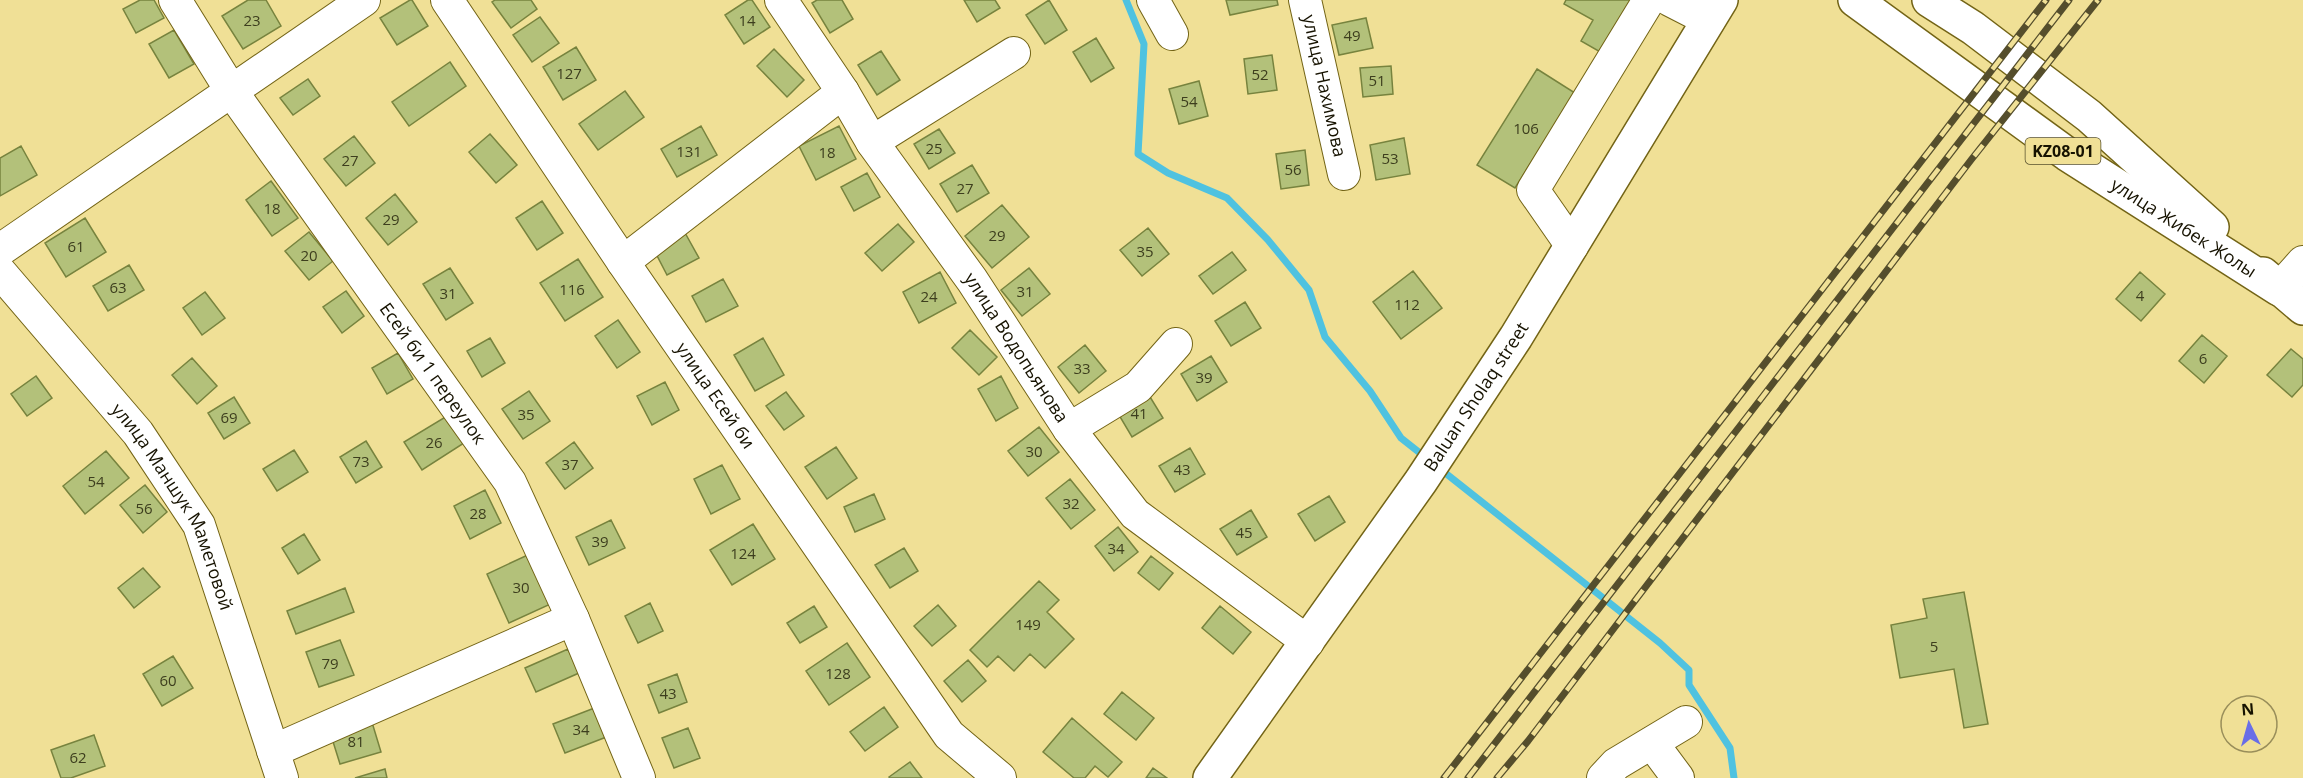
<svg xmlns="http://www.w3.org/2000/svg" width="2303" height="778" font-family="'Open Sans',sans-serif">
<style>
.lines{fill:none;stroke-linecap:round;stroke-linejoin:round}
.stream{stroke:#4fc2e0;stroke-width:7}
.building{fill:#b3c17a;stroke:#77833e;stroke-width:1.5}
.minor-casing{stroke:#736416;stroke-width:34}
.major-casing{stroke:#736416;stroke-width:36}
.minor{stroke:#fff;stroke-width:32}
.major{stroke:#fff;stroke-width:33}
.rail-casing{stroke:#554e2c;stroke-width:7}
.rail{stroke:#f0e096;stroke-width:4.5;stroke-dasharray:14;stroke-linecap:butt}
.labels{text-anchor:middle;stroke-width:4.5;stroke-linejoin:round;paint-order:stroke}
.number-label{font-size:15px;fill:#3d3e1e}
.shield{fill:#f0e096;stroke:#57502d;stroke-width:1.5}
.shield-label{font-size:16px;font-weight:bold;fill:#161200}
.street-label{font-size:18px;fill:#161200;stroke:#f0e096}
</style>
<rect width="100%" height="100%" fill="#f0e096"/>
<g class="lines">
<!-- stream -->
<path class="stream" d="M1126,0L1144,44L1138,154L1168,173L1227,198L1268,240L1309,290L1325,337L1370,391L1401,438L1425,457
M1439,468L1660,643L1689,670V685L1730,748L1734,778"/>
</g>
<!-- building -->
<path class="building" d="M140,0H154L164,18L136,33L123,9Z
M248,0H266L281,26L243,49L222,16Z
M410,0H412L428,26L397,45L380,18Z
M495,0H531L537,9L511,28L492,2Z
M748,0H752L770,27L744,44L725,15Z
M817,0H842L853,19L830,33L812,3Z
M964,0H995L1000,8L977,22Z
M1049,0L1067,30L1045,44L1026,15Z
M1226,0H1277L1278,5L1230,15Z
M1566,0H1632L1602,53L1581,41L1593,20L1564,4Z
M540,17L559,43L532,62L513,35Z
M1366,18L1373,48L1339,55L1332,25Z
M174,30L194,64L169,78L149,44Z
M1096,38L1114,68L1091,82L1073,52Z
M576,47L596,80L563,100L543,67Z
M774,49L804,80L787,97L757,66Z
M881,51L900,80L877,95L858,65Z
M1272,55L1277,90L1248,94L1244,59Z
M450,62L466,86L409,126L392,102Z
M1391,66L1393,94L1363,97L1360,68Z
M1537,69L1575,93L1515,188L1477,165Z
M308,79L320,96L293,115L280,98Z
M1199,81L1208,116L1179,124L1169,89Z
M625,91L644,117L598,150L579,124Z
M701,126L717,155L677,177L661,149Z
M839,126L856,159L816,180L799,146Z
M939,129L955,153L929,169L914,144Z
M490,134L517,165L496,183L469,152Z
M354,136L375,163L346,186L324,159Z
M1404,138L1410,174L1376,180L1370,145Z
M21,146L37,175L0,196V158Z
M1305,150L1309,185L1281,189L1276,154Z
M972,165L989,193L957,212L940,184Z
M867,173L880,197L854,211L841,187Z
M271,181L298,218L272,236L246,200Z
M395,194L417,222L388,245L366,218Z
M542,201L563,233L537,250L516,218Z
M1002,205L1029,237L992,268L965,236Z
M85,218L106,252L66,277L45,243Z
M898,224L914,242L882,271L865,253Z
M1148,228L1169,254L1142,276L1120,250Z
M684,231L699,258L667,275L653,248Z
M309,232L333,261L309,280L285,251Z
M1232,252L1246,270L1213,294L1199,276Z
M578,259L603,297L565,321L540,283Z
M129,265L144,290L108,311L93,286Z
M450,268L473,303L446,320L423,284Z
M1029,268L1050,294L1022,316L1001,290Z
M1413,271L1442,308L1401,339L1373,302Z
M940,272L956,303L919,323L903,292Z
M2140,272L2165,294L2141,321L2116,299Z
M723,279L738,306L706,322L692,296Z
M346,291L364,316L342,333L323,307Z
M205,292L225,318L202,335L183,308Z
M1245,302L1261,328L1231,346L1215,321Z
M618,320L640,352L617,368L595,336Z
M970,330L997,357L979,375L952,348Z
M2202,335L2227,356L2204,383L2179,361Z
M490,338L505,363L482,377L467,351Z
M763,338L784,375L755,391L734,355Z
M1085,345L1106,371L1079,393L1058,367Z
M2291,349L2303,359V385L2292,397L2267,375Z
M398,353L413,379L387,394L372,368Z
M1211,356L1227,382L1197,401L1181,374Z
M192,358L217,386L197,404L172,375Z
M36,376L52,398L27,416L11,394Z
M1001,376L1018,408L996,421L978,389Z
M665,382L679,410L652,425L637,396Z
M529,391L550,421L523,439L502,409Z
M786,392L804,416L784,430L766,406Z
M1147,392L1163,418L1132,437L1116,410Z
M234,397L250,423L224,439L208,413Z
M447,416L464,443L422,470L404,442Z
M1039,427L1059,452L1028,476L1008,451Z
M366,441L382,467L356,483L340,457Z
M574,442L593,468L565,489L546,463Z
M836,447L857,478L827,499L805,467Z
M1190,448L1205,474L1175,492L1159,466Z
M294,450L308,472L277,491L263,469Z
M106,451L129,478L85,514L63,486Z
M722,465L740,499L711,514L694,479Z
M1070,479L1095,510L1071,529L1046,498Z
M145,485L167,512L143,533L120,505Z
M485,490L501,523L470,539L454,506Z
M874,494L885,519L855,532L844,507Z
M1329,496L1345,522L1315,541L1298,514Z
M1251,510L1267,537L1237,555L1220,529Z
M611,520L625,548L589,565L576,537Z
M753,524L775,559L732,585L710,550Z
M1118,527L1138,552L1114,571L1095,546Z
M304,534L320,560L298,574L282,548Z
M904,548L918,571L890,588L875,565Z
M532,553L555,602L509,623L487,574Z
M1151,556L1173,573L1159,590L1138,573Z
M143,568L160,587L134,608L118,588Z
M1039,581L1059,600L1047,612L1074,639L1045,668L1030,654L1014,671L998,656L987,667L970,650Z
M345,588L354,612L296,634L287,611Z
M1964,592L1988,724L1964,728L1954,669L1900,678L1891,625L1927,618L1923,599Z
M650,603L663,631L638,643L625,616Z
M938,605L956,626L932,646L914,626Z
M814,606L827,627L800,643L787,623Z
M1220,606L1251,632L1233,654L1202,628Z
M340,640L354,675L319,687L306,652Z
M847,643L870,677L829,705L806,671Z
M568,649L579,673L536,692L525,668Z
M173,656L193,688L162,706L143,674Z
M968,660L986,681L962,702L944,681Z
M677,674L687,702L659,713L648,685Z
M1122,692L1154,718L1136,740L1104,714Z
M597,707L609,736L565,753L553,724Z
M884,707L898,727L865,751L850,732Z
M1072,718L1122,762L1108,777L1095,766L1085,778H1074L1043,752Z
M371,719L381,752L340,764L330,732Z
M688,728L700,758L674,768L662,738Z
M94,735L105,766L71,778H61L51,750Z
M910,762L922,778H890L889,777Z
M1153,768L1167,778H1146Z
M385,769L387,778H355Z"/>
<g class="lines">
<defs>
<g id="minor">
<path id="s1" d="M175,0L232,92L510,482L573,619L639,778"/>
<path id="s2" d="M447,0L623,262L949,735L1000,778"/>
<path id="s3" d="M781,0L843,92L872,142L972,280L1069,429L1135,514L1308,642"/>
<path d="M1153,0L1172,34"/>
<path id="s4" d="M1305,0L1344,174"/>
<path d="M1670,0L1709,20"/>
<path d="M872,142L1014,53"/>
<path d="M1572,246L1533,190L1649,0"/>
<path d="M0,250L364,0"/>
<path d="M623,262L843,92"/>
<path id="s5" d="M0,272L138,433L199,525L282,778"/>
<path d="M2279,289L2303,262"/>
<path d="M1069,429L1138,387L1176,344"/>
<path d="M1652,743L1678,778"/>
<path d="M273,751L573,619"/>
<path d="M1603,778L1616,764L1686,722"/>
</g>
<g id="major">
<path id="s6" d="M1855,0L2067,154L2279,289"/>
<path d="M1929,0L1973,28L2089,116L2212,227"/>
<path d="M2263,274L2303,308"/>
<path id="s7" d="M1210,778L1421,481L1516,337L1721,0"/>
</g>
</defs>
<!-- minor casing -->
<use href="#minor" class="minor-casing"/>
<!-- major casing -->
<use href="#major" class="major-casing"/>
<!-- minor -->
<use href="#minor" class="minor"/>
<!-- major -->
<use href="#major" class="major"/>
<defs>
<path id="rail" d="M1444,778L2046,0
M1468,778L2069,0
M1497,778L1528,741L1971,160L2098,0"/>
</defs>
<!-- rail casing -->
<use href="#rail" class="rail-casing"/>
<!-- rail -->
<use href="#rail" class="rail"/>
</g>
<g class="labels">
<!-- number labels -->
<g class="number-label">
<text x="252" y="26">23</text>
<text x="747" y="26">14</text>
<text x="1352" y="41">49</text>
<text x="569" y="79">127</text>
<text x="1260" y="80">52</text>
<text x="1377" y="86">51</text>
<text x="1189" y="107">54</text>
<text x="1526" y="134">106</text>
<text x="934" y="154">25</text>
<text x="689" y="157">131</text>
<text x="827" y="158">18</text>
<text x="1390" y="164">53</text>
<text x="350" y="166">27</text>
<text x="1293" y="175">56</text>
<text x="965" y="194">27</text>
<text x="272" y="214">18</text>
<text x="391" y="225">29</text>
<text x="997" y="241">29</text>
<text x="76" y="252">61</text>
<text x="1145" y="257">35</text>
<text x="309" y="261">20</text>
<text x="118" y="293">63</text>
<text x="572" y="295">116</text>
<text x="1025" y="297">31</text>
<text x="448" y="299">31</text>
<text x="2140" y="301">4</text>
<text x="929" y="302">24</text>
<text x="1407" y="310">112</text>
<text x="2203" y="364">6</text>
<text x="1082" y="374">33</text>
<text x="1204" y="383">39</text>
<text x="1139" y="419">41</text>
<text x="526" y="420">35</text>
<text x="229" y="423">69</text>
<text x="434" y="448">26</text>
<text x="1034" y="457">30</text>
<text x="361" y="467">73</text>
<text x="570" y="470">37</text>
<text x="1182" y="475">43</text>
<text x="96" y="487">54</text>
<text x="1071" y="509">32</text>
<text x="144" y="514">56</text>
<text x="478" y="519">28</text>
<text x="1244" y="538">45</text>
<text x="600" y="547">39</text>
<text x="1116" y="554">34</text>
<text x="743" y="559">124</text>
<text x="521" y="593">30</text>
<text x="1028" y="630">149</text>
<text x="1934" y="652">5</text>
<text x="330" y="669">79</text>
<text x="838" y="679">128</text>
<text x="168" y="686">60</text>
<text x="668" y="699">43</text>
<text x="581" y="735">34</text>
<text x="356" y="747">81</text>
<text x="78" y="763">62</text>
</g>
<!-- shield labels -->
<rect class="shield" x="2025.5" y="138" width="75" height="26" rx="4.5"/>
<g class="shield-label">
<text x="2063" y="157">KZ08-01</text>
</g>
<!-- street labels -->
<g class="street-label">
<text dy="6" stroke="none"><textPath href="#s4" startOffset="88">улица Нахимова</textPath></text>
<text dy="6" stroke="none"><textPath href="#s6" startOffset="400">улица Жибек Жолы</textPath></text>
<text dy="6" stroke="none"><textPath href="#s3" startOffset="420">улица Водопьянова</textPath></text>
<text dy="6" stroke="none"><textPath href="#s1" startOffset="454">Есей би 1 переулок</textPath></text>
<text dy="6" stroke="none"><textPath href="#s2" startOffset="478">улица Есей би</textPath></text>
<text dy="6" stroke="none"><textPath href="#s7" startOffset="465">Baluan Sholaq street</textPath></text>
<text dy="6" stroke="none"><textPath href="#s5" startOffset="294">улица Маншук Маметовой</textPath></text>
</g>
</g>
<!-- north arrow -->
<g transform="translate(2249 724) rotate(355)"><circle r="28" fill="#f0e096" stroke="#998e5a" stroke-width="1.5"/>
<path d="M0-4.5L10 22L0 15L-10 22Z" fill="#696ee7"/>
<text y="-9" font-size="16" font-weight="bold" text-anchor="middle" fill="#161200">N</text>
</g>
</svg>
